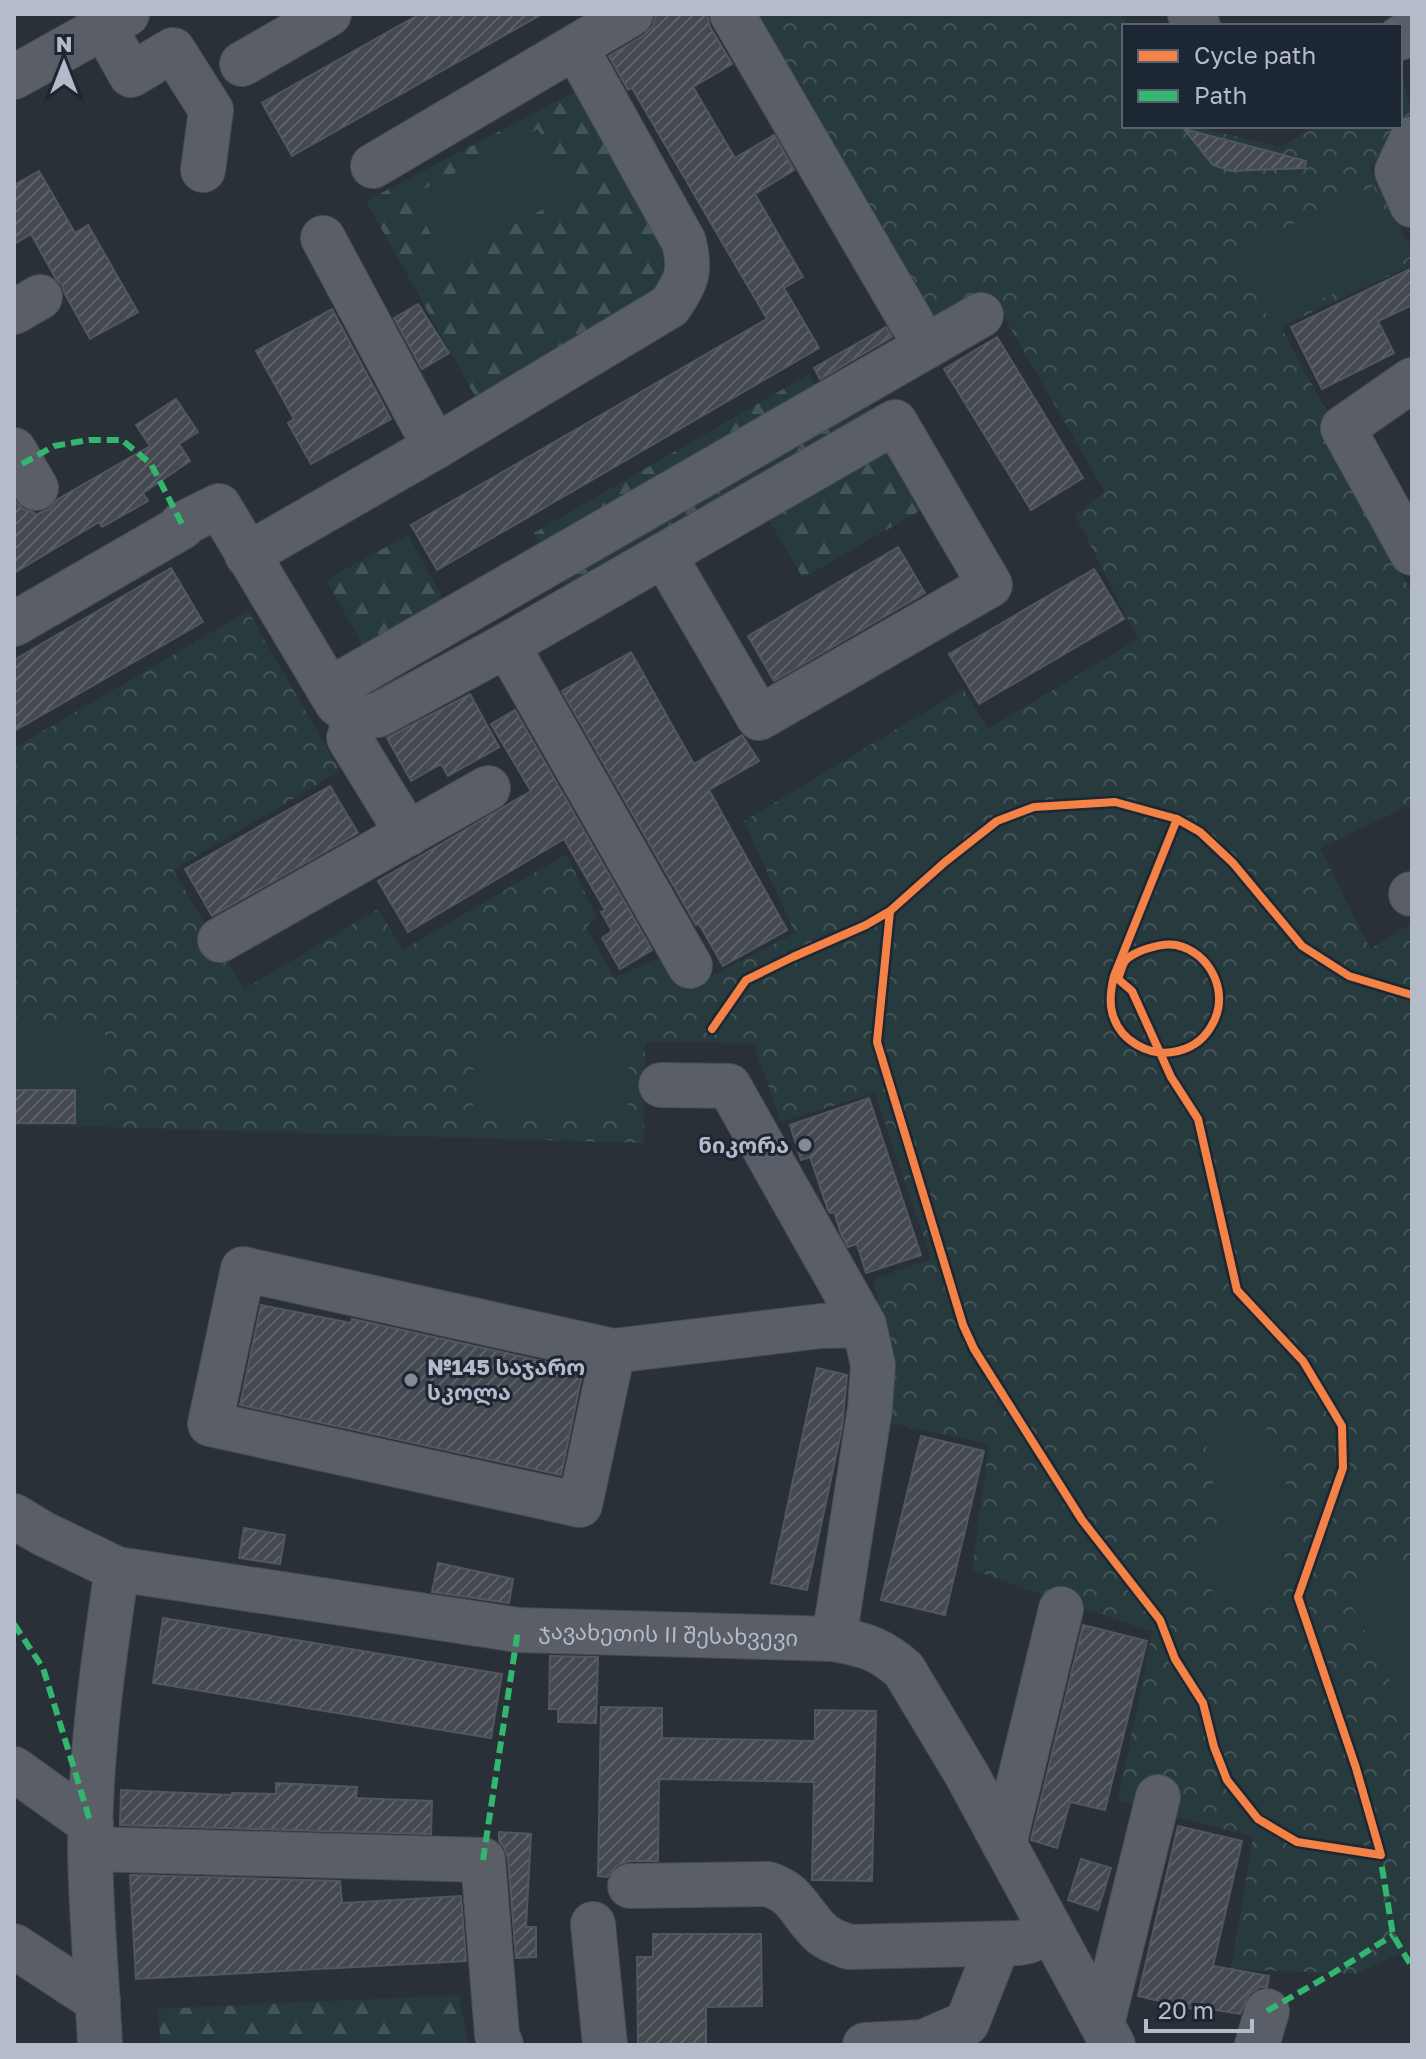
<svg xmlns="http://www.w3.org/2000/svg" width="1426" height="2059" font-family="'Golos Text','Noto Sans Georgian',sans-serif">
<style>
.forest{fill:url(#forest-firs)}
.park{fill:url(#park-crowns)}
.garden{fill:#273a3e}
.building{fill:url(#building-hatch);stroke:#52575f;stroke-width:2}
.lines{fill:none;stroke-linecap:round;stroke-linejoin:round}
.minor-casing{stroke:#484c53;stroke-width:46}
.minor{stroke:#5a5e66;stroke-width:44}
.quiet{stroke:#33b770;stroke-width:6;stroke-dasharray:12 6;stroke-linecap:butt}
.cycleway-casing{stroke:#1d2633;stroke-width:13}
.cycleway{stroke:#f48246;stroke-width:8}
.poi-dot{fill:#848b96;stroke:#1d2633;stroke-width:3}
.labels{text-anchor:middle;stroke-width:6;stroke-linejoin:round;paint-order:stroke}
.poi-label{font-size:22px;font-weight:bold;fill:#b4bcc9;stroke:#1d2633;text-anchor:end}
.street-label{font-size:22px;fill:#b4bcc9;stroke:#1d2633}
</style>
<defs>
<pattern id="forest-firs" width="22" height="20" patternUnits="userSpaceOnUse" patternTransform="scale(2)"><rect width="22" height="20" fill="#273a3e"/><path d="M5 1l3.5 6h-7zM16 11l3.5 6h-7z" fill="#445559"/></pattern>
<pattern id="park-crowns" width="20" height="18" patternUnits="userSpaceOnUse" patternTransform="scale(2)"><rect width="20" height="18" fill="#273a3e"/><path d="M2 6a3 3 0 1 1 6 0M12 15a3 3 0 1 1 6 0" fill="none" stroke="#445559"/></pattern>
<pattern id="building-hatch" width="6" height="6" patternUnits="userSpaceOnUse" patternTransform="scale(2)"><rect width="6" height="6" fill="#444950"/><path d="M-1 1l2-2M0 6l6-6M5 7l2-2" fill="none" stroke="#5d6168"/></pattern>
</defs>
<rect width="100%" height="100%" fill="#2a3038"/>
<!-- forest -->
<path class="forest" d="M588,85L673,239L669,284L480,405L366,201Z
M809,374L829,409L861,391L928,506L803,578L756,498L574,602L534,533Z
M408,535L452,615L371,660L326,580Z
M459,1995L468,2045H161L157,2009Z"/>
<!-- park -->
<path class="park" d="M739,14H1120L1128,26H1124V126H1192L1280,147L1318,126H1400V81L1402,80L1412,114L1370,168L1412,251V265L1281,327L1329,416L1319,422L1412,593V804L1320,848L1370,949L1412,923V1948L1355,1974L1231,1969L1253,1837L1118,1801L1152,1632L972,1570L989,1444L890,1423L875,1279L931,1259L875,1093L786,1120L782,1124L754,1045L708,1042H645L644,1143L103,1127L105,1026L14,1025V748L248,611L340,771L173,870L244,989L378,909L403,950L566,854L597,917L586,927L614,978L667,954L683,988L700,982L795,933L744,821L963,689L988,729L1138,639L1075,515L1105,492L993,298L927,336Z"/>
<!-- garden -->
<path class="garden" d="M538,129L572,194L445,261L411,196Z
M1373,186L1408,258L1271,323L1236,251Z
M14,1025L105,1026L103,1127L14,1126Z
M474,1040L629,1042L628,1119L473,1118Z
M1226,1418L1259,1422L1271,1435L1288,1489L1278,1528L1286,1563L1281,1606L1253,1610L1218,1599L1203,1576L1200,1544L1224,1525L1219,1513L1210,1510C1215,1487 1216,1476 1204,1455L1214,1424Z
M1412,1558V1724L1345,1592Z"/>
<!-- building -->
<path class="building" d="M420,14H542L292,156L262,103Z
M656,14H707L710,27L732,64L693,87L735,158L774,135L794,170L755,194L803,277L784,288L819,348L437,570L411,525L767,319L632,88L628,90L609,56L644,35L653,26Z
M1184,129L1306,161L1305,168L1231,171L1213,165Z
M39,171L75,233L88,225L138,312L90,339L64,292L62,285L56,279L31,234L14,244V185Z
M1412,268V305L1378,321L1394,353L1322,389L1291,327Z
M418,304L449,353L422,369L394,318Z
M332,309L391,419L311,464L288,423L294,419L256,351Z
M886,327L892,337L820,379L814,368Z
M997,337L1083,478L1031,510L944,369Z
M176,399L198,432L179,444L190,461L143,493L148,501L102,527L99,522L14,573V500L23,509L33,512L35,515L49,509L58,499L150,446L136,425Z
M898,547L925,593L774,681L748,636Z
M171,568L203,622L14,731V660Z
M1094,569L1124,619L979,704L949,654Z
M631,652L694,764L742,735L759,761L709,790L787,930L723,966L699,924L696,925L562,691Z
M470,694L499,747L448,776L441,764L411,781L387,738Z
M515,710L652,950L620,969L602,938L612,931L601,912L605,910L564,839L408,932L378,881L531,791L491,724Z
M330,786L358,833L212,916L185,869Z
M14,1090H75V1123H14Z
M869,1098L921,1255L866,1273L857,1244L848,1247L841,1234L834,1212L830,1213L828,1210L810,1157L801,1160L790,1125Z
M261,1305L351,1323L352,1319L583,1370L561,1475L240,1405Z
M817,1368L847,1375L842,1428L807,1590L771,1583Z
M921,1436L984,1451L945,1615L881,1600Z
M244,1528L285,1535L280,1564L239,1558Z
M438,1563L513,1579L509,1603L432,1592Z
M163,1618L502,1674L491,1738L153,1683Z
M1083,1625L1147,1641L1105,1810L1070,1802L1057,1848L1031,1840Z
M550,1656L598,1657L596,1723L558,1722V1709H549Z
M601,1707L662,1708V1738L815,1741V1710L876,1711L872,1881L812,1880L814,1782L659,1779L658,1861H629L617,1865L607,1877L598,1876Z
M276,1783L357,1787L356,1798L432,1801L431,1834L120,1825L121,1790L232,1795V1793L276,1794Z
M1178,1826L1242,1841L1213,1966L1269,1976L1267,1987H1260L1249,1994L1240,2014L1203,2008L1202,2011L1138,1996Z
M499,1832L531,1834L526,1927H536V1957L516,1958L508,1858L504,1847L499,1841Z
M1081,1859L1111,1868L1098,1910L1068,1900Z
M130,1875L340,1881L342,1903L461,1896L466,1961L136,1979Z
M653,1934H761L762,2006L706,2007V2045H638L637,1957H653Z"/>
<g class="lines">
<defs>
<g id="minor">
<path d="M732,14L912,323"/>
<path d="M1190,14L1198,26"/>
<path d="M104,27L131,75L173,50L211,110L203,170"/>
<path d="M1400,38L1412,31"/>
<path d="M242,64L329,14"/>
<path d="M14,77L127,14"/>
<path d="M1412,139L1397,171L1412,205"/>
<path d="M373,166L631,14"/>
<path d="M323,238L435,447"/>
<path d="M14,312L40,297"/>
<path d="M1412,380L1343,428L1412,553"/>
<path d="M14,450L36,488"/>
<path d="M247,555L435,447L670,306C687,280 691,272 684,242L576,48"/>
<path d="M14,624L182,527V524L219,506L337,703L356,718L378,715L507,645L895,422L990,585L759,718L664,555"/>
<path d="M507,645L690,966"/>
<path d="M329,690L981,315"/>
<path d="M356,718L349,738L408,834"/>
<path d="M1411,894H1412"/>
<path d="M220,940L488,788"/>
<path d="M661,1085L729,1086L864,1325L873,1365L870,1408L834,1639"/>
<path d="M613,1351L580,1505L210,1424L243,1269L613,1351L821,1326L864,1325"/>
<path id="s1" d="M14,1516L42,1533L117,1569L518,1630L834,1639C863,1644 881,1649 904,1670L967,1775L1113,2045"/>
<path d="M14,1769L91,1824"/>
<path d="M1004,1844L1061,1609"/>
<path d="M90,1849L483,1860L497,2035L501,2045"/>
<path d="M630,1886L768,1884C797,1893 800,1913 820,1932C828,1940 839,1943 849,1947L1018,1943L1029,1941L1050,1928"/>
<path d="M593,1924L605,2045"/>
<path d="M14,1946L98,2001"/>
<path d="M1102,2024L1158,1797"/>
<path d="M100,2045C97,1980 91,1914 90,1849C90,1755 103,1662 117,1569"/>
<path d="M865,2045L923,2042L967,2023L998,1944"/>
<path d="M1257,2045L1267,2011"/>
</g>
</defs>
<!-- minor casing -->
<use href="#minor" class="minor-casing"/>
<!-- minor -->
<use href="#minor" class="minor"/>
<!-- quiet -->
<path class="quiet" d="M22,464L54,446L89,440H122L151,464L182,524
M14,1624L43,1668L91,1824
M1379,1849L1393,1935L1412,1967
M483,1860L518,1630
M1267,2011L1333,1973L1393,1935"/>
<defs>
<path id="cycleway" d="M890,911L877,1042L963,1325L974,1349L1082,1520L1160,1620L1175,1659L1203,1703L1214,1747L1227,1780L1258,1819L1297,1842L1381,1855L1356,1768L1298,1597L1343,1468L1342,1426L1303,1361L1237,1290L1198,1119L1171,1077L1132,991L1118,979C1120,974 1122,966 1125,961C1129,956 1139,951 1146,949C1155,946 1165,943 1176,945C1209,952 1229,990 1214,1021C1207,1036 1195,1047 1178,1051C1150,1058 1119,1041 1112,1012C1109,1000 1111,988 1114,976L1177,819
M712,1029L746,980L793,957L866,925L890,911L945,862L997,821L1034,807L1115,802L1177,819L1200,832L1233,863L1302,946L1349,976L1412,995"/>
</defs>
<!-- cycleway casing -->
<use href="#cycleway" class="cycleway-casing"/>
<!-- cycleway -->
<use href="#cycleway" class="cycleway"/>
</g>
<!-- markers -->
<g class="poi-dot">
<circle cx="805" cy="1145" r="8"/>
<circle cx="411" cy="1380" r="8"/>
</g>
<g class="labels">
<!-- poi labels -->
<g class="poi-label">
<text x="789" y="1153">ნიკორა</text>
<text x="427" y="1375" text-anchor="start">№145 საჯარო<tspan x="427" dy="25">სკოლა</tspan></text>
</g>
<!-- street labels -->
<g class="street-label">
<text dy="8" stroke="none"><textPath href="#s1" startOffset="672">ჯავახეთის II შესახვევი</textPath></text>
</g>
</g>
<!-- border -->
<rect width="1426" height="2059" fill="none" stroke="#b4bcc9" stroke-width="32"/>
<!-- legend -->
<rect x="1122" y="24" width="280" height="104" fill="#1d2633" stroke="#59626f" stroke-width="2"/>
<rect x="1138" y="50" width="40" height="12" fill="#f48246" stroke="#59626f" stroke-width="2"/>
<text x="1194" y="64" font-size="24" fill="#b4bcc9">Cycle path</text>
<rect x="1138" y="90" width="40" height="12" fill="#33b770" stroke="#59626f" stroke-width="2"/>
<text x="1194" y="104" font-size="24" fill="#b4bcc9">Path</text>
<!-- north arrow -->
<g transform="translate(64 64)" stroke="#1d2633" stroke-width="6" paint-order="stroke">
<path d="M0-6L14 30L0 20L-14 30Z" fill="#b4bcc9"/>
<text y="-12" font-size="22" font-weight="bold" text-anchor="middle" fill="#b4bcc9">N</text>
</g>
<!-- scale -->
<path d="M1146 2019v12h106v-12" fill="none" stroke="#b4bcc9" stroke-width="4"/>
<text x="1158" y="2019" font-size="24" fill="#b4bcc9" stroke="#1d2633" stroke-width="6" paint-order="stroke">20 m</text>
</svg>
